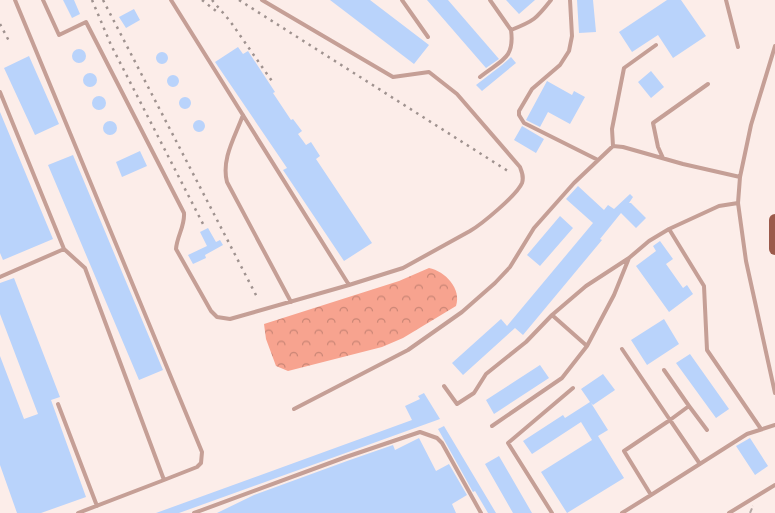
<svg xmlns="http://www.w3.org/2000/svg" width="775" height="513" font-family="Roboto,sans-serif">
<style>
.forest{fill:url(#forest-crowns)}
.building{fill:#b9d3fb}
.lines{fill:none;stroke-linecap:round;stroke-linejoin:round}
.path{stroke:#b5a8a5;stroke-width:2;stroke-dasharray:5 2.5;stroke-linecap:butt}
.service{stroke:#c59f96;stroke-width:4}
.primary{stroke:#9b5a4b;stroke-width:12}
.rail{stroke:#9f928f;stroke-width:2.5;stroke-dasharray:2.5 5;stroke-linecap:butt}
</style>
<defs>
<pattern id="forest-crowns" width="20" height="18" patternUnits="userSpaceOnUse" patternTransform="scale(1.25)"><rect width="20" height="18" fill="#f7a38f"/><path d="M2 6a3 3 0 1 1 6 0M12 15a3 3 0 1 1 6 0" fill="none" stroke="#c98575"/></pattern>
</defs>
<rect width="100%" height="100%" fill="#fcede9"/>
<!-- forest -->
<path class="forest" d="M429,268C445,271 462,289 456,306L403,338L382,347L288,371L276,366L266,339L264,324L399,281Z"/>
<!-- building -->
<path class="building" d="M63,0H74L80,14L72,18Z
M330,0H370L429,45L414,64Z
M427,0H448L499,59L486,68Z
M506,0H535L519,14Z
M577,0H593L596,32L579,33Z
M667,0H681L706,36L673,58L658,35L632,52L619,32Z
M134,9L140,20L126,28L119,17Z
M238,47L243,54L248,51L275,92L273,93L291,120L293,119L302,131L298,134L306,145L311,142L320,156L316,159L372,243L344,261L283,170L287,168L215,62Z
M72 56a7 7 0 1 1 14 0a7 7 0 1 1-14 0Z
M156 58a6 6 0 1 1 12 0a6 6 0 1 1-12 0Z
M29,56L59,124L35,135L4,68Z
M511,57L516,63L482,91L476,85L502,65Z
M651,71L664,87L651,98L638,82Z
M83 80a7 7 0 1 1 14 0a7 7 0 1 1-14 0Z
M167 81a6 6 0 1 1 12 0a6 6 0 1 1-12 0Z
M547,81L572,95L574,91L585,97L570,124L548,112L540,127L526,120Z
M92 103a7 7 0 1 1 14 0a7 7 0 1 1-14 0Z
M179 103a6 6 0 1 1 12 0a6 6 0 1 1-12 0Z
M0,112L53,239L3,260L0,253Z
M193 126a6 6 0 1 1 12 0a6 6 0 1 1-12 0Z
M103 128a7 7 0 1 1 14 0a7 7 0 1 1-14 0Z
M522,126L544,139L536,153L514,140Z
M140,151L147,166L122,177L116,162Z
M73,155L163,370L139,380L48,165Z
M578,186L604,210L608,205L614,209L630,194L633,197L629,203H631L646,218L636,228L621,213L600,239L602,240L523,335L515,328L463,375L452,363L501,319L507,326L593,223L566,199Z
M560,216L573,228L540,266L527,255Z
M208,228L216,242L220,240L223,245L205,255L206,258L193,264L188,255L207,246L200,232Z
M660,241L673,259L666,264L683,288L687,285L693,294L669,312L636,266L656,251L653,246Z
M14,278L60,397L51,400L86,497L41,513H17L0,465V356L24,419L38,414L0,314V283Z
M664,319L679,344L647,365L631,340Z
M690,354L729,409L716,418L676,363Z
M540,365L549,378L494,414L486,400Z
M603,374L615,390L593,405L591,403L608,430L598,436L624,478L567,513L541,472L592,440L581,422L532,454L523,441L563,415L565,418L590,402L581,389Z
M424,393L440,419L179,513H156L412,420L405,406L420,399L418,396Z
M444,426L496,513H488L475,491L473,492L438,429Z
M419,438L436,471L449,464L467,495L452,504L456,513H217L254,495L347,461L393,445L395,450Z
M750,438L768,466L755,475L736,446Z
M499,456L532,513H513L485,464Z"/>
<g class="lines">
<!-- path -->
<path class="path" d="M750,513L753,506"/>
<!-- service -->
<path class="service" d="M43,0L59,35L86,22L184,213C185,226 177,236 176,249L211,311L217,317L230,319L349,285
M171,0L349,285L403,268L470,231C482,224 517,195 522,183C524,177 522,172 520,167L457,94L429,72L393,77L262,0
M402,0L428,37
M490,0L511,30
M570,0L572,36L569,51L560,65L532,89L519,111V115L524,123L598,160
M726,0L738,47
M480,77C501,60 515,59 511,30C534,21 536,19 551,0
M0,92L64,249L85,268L164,480L197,467L201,463L202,452L15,0
M243,115C235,137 221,159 227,182L291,302
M613,146L612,129L624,68L656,45
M663,158L658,147L653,123L708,84
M738,203L746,261L775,393
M629,258L586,286L552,315L587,346L614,295L629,258L649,241L669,229
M0,277L64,249
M622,349L670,420L689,406L664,370
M444,386L457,404L474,393L486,374L526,342L552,315
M58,404L97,506
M689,406L707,430
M294,409L408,350L462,312L495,283L510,267L534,228L574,183L613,146L623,147L683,164L740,177
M492,426L562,378L587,346
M761,429L707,350L704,286L669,229L719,206L738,203L740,177L751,125L775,46
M700,464L670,420L624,451L651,495L747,434L775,425
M78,513L164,480
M194,513L346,457L420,432L437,438L442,443L481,513
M552,513L508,443L573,388
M622,513L651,495
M729,513L775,485"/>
<!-- primary -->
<path class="primary" d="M775,220V249"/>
<!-- rail -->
<path class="rail" d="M92,0L111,45L203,224
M103,0L257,297
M202,0L216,11
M212,0L230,21L274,84
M239,0L511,173
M0,24L9,41"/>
</g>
</svg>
